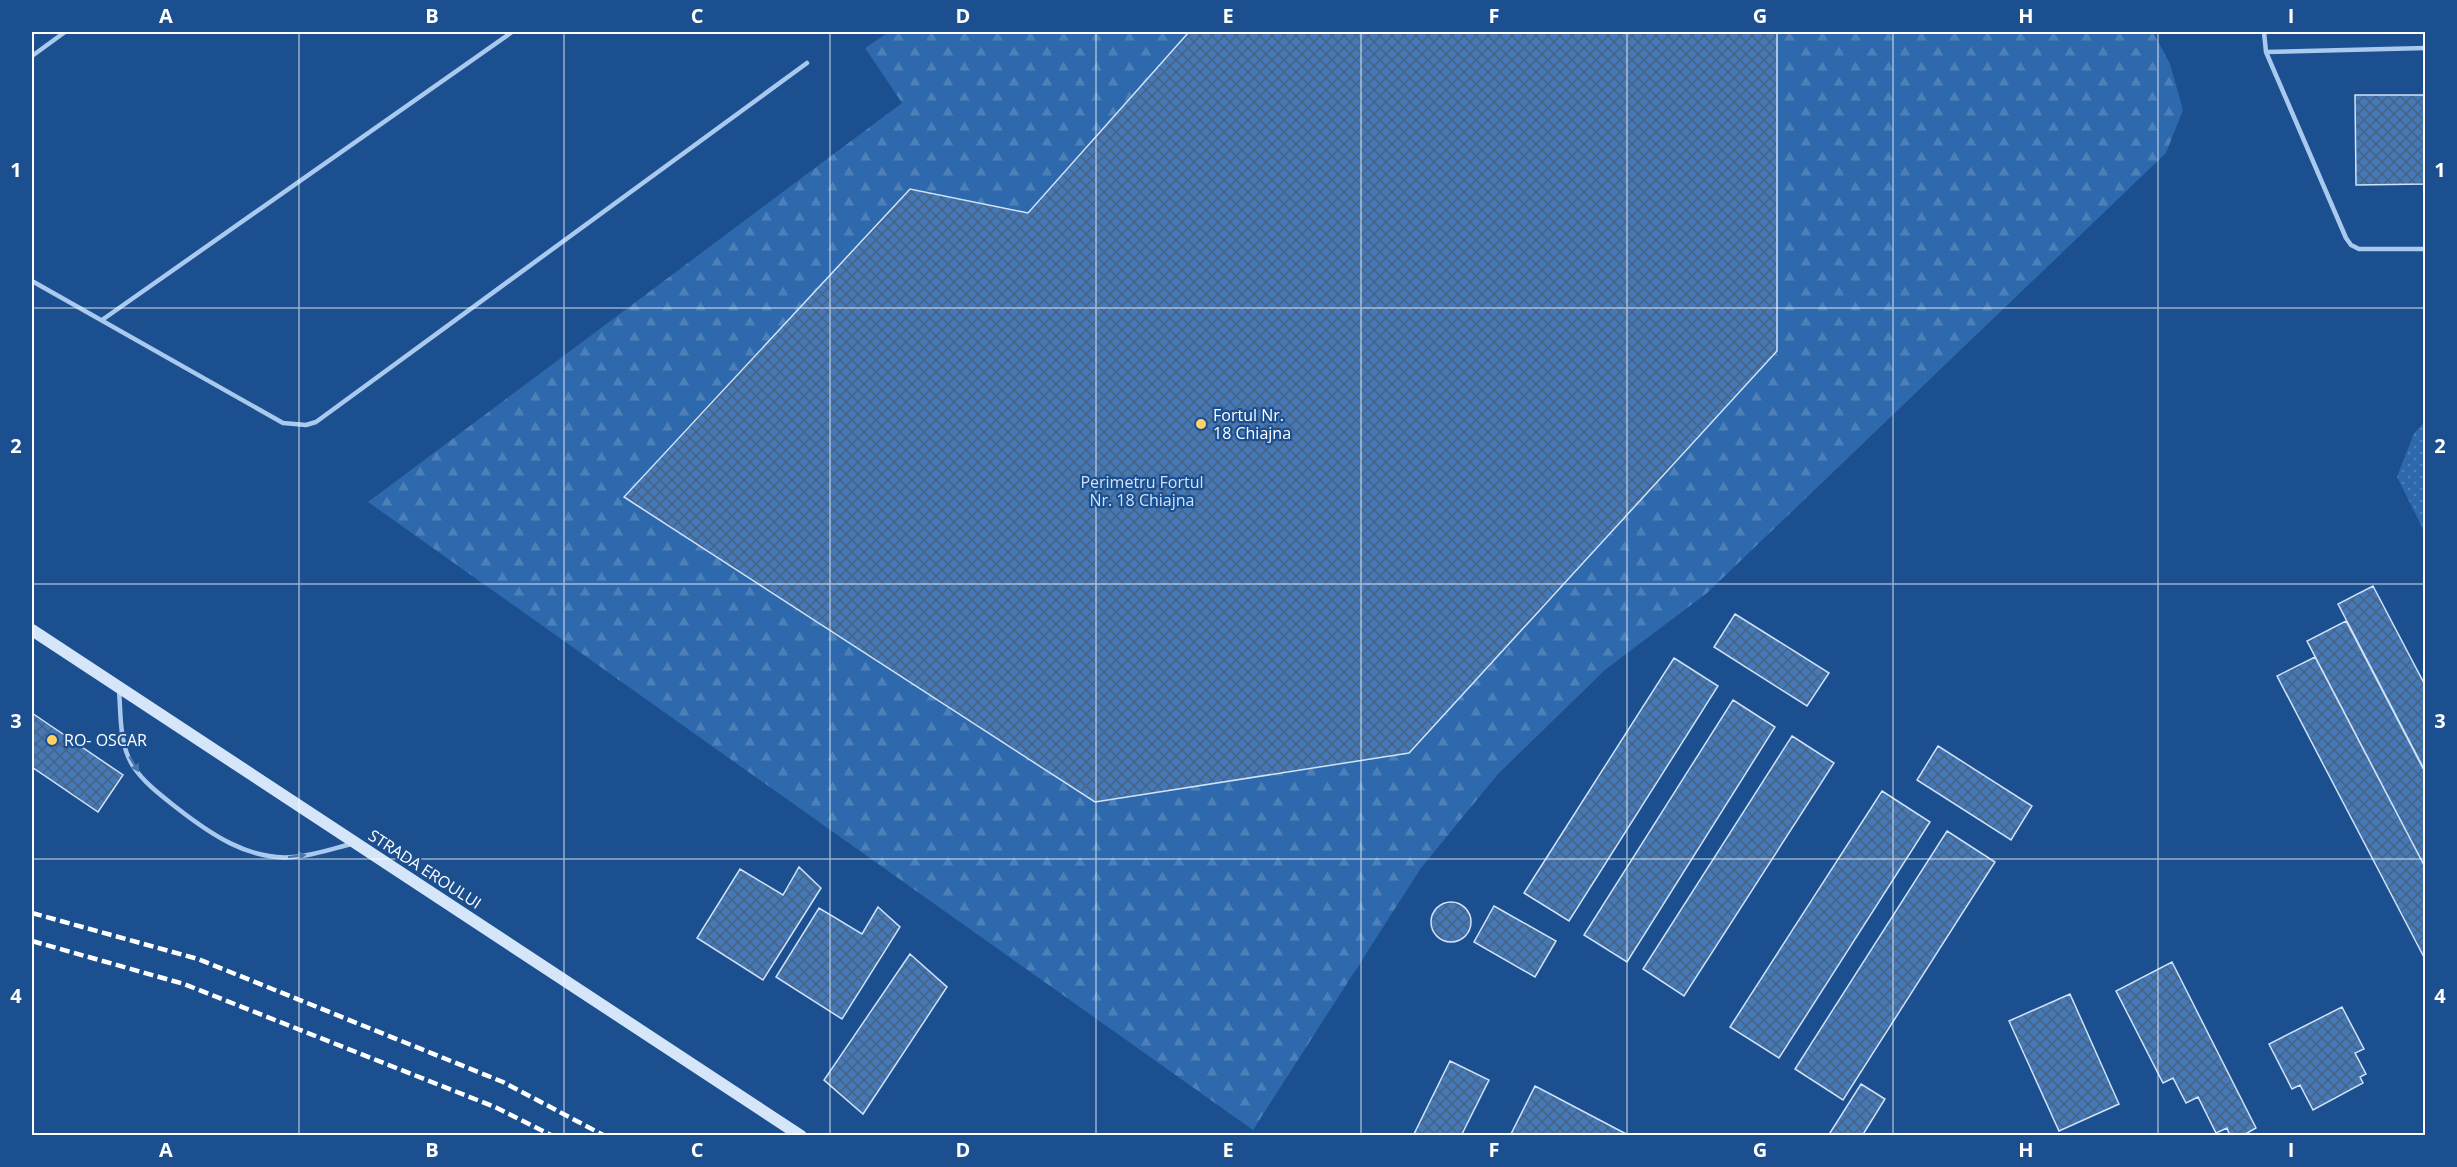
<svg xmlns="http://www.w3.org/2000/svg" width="2457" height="1167" font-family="'Open Sans',sans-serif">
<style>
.grass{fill:url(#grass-dots)}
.forest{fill:url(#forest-firs)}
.building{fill:url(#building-cross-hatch);stroke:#cfe3fa;stroke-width:1.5}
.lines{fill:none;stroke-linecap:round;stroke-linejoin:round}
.service{stroke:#a9c9ee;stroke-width:4.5}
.secondary{stroke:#d6e6fa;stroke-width:12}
.rail{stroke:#fff;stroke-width:4.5;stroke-dasharray:10 4.5;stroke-linecap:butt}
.oneway{fill:#4674ac}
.grid{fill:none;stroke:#fff;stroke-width:1.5;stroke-opacity:0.55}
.poi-dot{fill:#ffd166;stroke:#1b4f8f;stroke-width:2}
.labels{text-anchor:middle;stroke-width:4.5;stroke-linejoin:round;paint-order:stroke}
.poi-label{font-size:16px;fill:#fff;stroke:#1b4f8f;text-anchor:start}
.park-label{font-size:16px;fill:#cfe3fa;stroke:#1b4f8f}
.street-label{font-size:16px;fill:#fff;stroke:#1b4f8f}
.neatline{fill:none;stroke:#fff;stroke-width:2}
.grid-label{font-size:20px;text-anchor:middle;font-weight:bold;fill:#fff}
</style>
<defs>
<pattern id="grass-dots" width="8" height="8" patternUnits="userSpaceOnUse" patternTransform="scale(1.5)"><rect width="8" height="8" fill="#2e69ad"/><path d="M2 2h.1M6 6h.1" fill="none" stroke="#4d80b9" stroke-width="1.8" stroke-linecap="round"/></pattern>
<pattern id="forest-firs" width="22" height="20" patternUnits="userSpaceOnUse" patternTransform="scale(1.5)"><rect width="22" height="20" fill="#2e69ad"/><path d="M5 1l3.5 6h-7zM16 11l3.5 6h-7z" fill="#4d80b9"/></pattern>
<pattern id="building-cross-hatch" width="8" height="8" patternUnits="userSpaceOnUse" patternTransform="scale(1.5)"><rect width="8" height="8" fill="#4478b7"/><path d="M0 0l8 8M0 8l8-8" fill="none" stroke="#486282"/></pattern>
</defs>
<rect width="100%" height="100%" fill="#1b4f8f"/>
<!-- grass -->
<path class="grass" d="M2425,422V533L2397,477L2414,433Z"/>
<!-- forest -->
<path class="forest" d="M889,32H2153L2170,64L2183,110L2166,153L1707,593L1606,669L1498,774L1421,868L1253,1130L368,502L902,103L865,48Z"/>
<!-- building -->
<path class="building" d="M1189,32H1777V351L1409,753L1095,802L624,497L910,189L1028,213Z
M2355,95H2426V184L2356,185Z
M2373,586L2426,687V773L2338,604Z
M1735,614L1829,673L1807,706L1714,647Z
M2346,621L2426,774V869L2307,641Z
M2315,657L2426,869V961L2277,676Z
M1674,658L1718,686L1569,921L1524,893Z
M1733,700L1775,727L1627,962L1584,935Z
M32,713L123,775L98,812L32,767Z
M1792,736L1834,763L1684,996L1643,969Z
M1938,746L2032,806L2011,840L1917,780Z
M1882,791L1930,822L1779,1058L1730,1027Z
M1947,831L1995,862L1843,1100L1795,1069Z
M799,867L821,888L763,980L697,938L740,869L783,895Z
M1431 922a20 20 0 1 1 40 0a20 20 0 1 1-40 0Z
M1494,906L1556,941L1535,977L1474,942Z
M878,907L900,927L842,1019L776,977L819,908L862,934Z
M910,954L947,987L863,1114L824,1080Z
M2172,962L2256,1128L2242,1136H2230L2227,1128L2216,1133L2198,1097L2186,1103L2173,1078L2163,1083L2116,991Z
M2070,994L2119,1104L2059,1131L2009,1021Z
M2342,1007L2364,1049L2355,1053L2366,1074L2360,1077L2363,1083L2313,1110L2300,1085L2292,1089L2269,1044Z
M1450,1061L1489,1080L1461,1136H1413Z
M1861,1084L1885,1099L1862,1136H1828Z
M1535,1086L1630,1136H1510Z"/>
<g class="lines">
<!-- service -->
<path class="service" d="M2264,32L2266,52L2346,238L2351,245L2359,249H2426
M2266,52L2426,48
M32,56L65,32
M32,281L283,423L306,425L316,422L807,63
M102,320L512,32
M119,690C121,715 119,744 133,766C144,783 162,796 177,808C209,833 249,861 293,857C312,856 332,849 351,844"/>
<!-- secondary -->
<path class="secondary" d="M32,630L801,1136"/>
<!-- rail -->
<path class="rail" d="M32,913L198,959L503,1082L605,1136
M32,941L184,984L495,1107L553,1136"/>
</g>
<!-- one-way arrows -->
<defs><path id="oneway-solid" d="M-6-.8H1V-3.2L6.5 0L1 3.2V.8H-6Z" transform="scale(1.5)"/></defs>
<g class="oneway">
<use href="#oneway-solid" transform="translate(134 764) rotate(59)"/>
<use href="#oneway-solid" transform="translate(297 856) rotate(-7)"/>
</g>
<!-- grid -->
<path class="grid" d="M299,32V1136M564,32V1136M830,32V1136M1096,32V1136M1361,32V1136M1627,32V1136M1893,32V1136M2158,32V1136M32,308H2426M32,584H2426M32,859H2426"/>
<!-- markers -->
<g class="poi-dot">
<circle cx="1201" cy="424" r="6"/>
<circle cx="52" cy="740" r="6"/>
</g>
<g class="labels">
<!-- poi labels -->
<g class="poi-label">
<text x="1213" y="421">Fortul Nr.<tspan x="1213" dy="18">18 Chiajna</tspan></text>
<text x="64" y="746">RO- OSCAR</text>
</g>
<!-- park labels -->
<g class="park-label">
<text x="1142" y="488">Perimetru Fortul<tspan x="1142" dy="18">Nr. 18 Chiajna</tspan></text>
</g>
<!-- street labels -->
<g class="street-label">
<text transform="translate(425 869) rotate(33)" y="6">STRADA EROULUI</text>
</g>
</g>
<!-- border -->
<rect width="2457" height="1167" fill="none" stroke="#1b4f8f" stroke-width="66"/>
<rect x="33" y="33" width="2391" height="1101" class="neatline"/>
<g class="grid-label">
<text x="166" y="23">A</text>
<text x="432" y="23">B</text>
<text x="697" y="23">C</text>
<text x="963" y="23">D</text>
<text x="1228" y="23">E</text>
<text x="1494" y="23">F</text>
<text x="1760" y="23">G</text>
<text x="2026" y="23">H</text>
<text x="2291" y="23">I</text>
<text x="16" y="177">1</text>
<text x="2440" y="177">1</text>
<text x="16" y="453">2</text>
<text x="2440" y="453">2</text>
<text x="16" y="728">3</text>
<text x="2440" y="728">3</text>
<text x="16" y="1003">4</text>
<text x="2440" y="1003">4</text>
<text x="166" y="1157">A</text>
<text x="432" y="1157">B</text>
<text x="697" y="1157">C</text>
<text x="963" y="1157">D</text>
<text x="1228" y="1157">E</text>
<text x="1494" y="1157">F</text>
<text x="1760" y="1157">G</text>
<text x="2026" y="1157">H</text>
<text x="2291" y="1157">I</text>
</g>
</svg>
